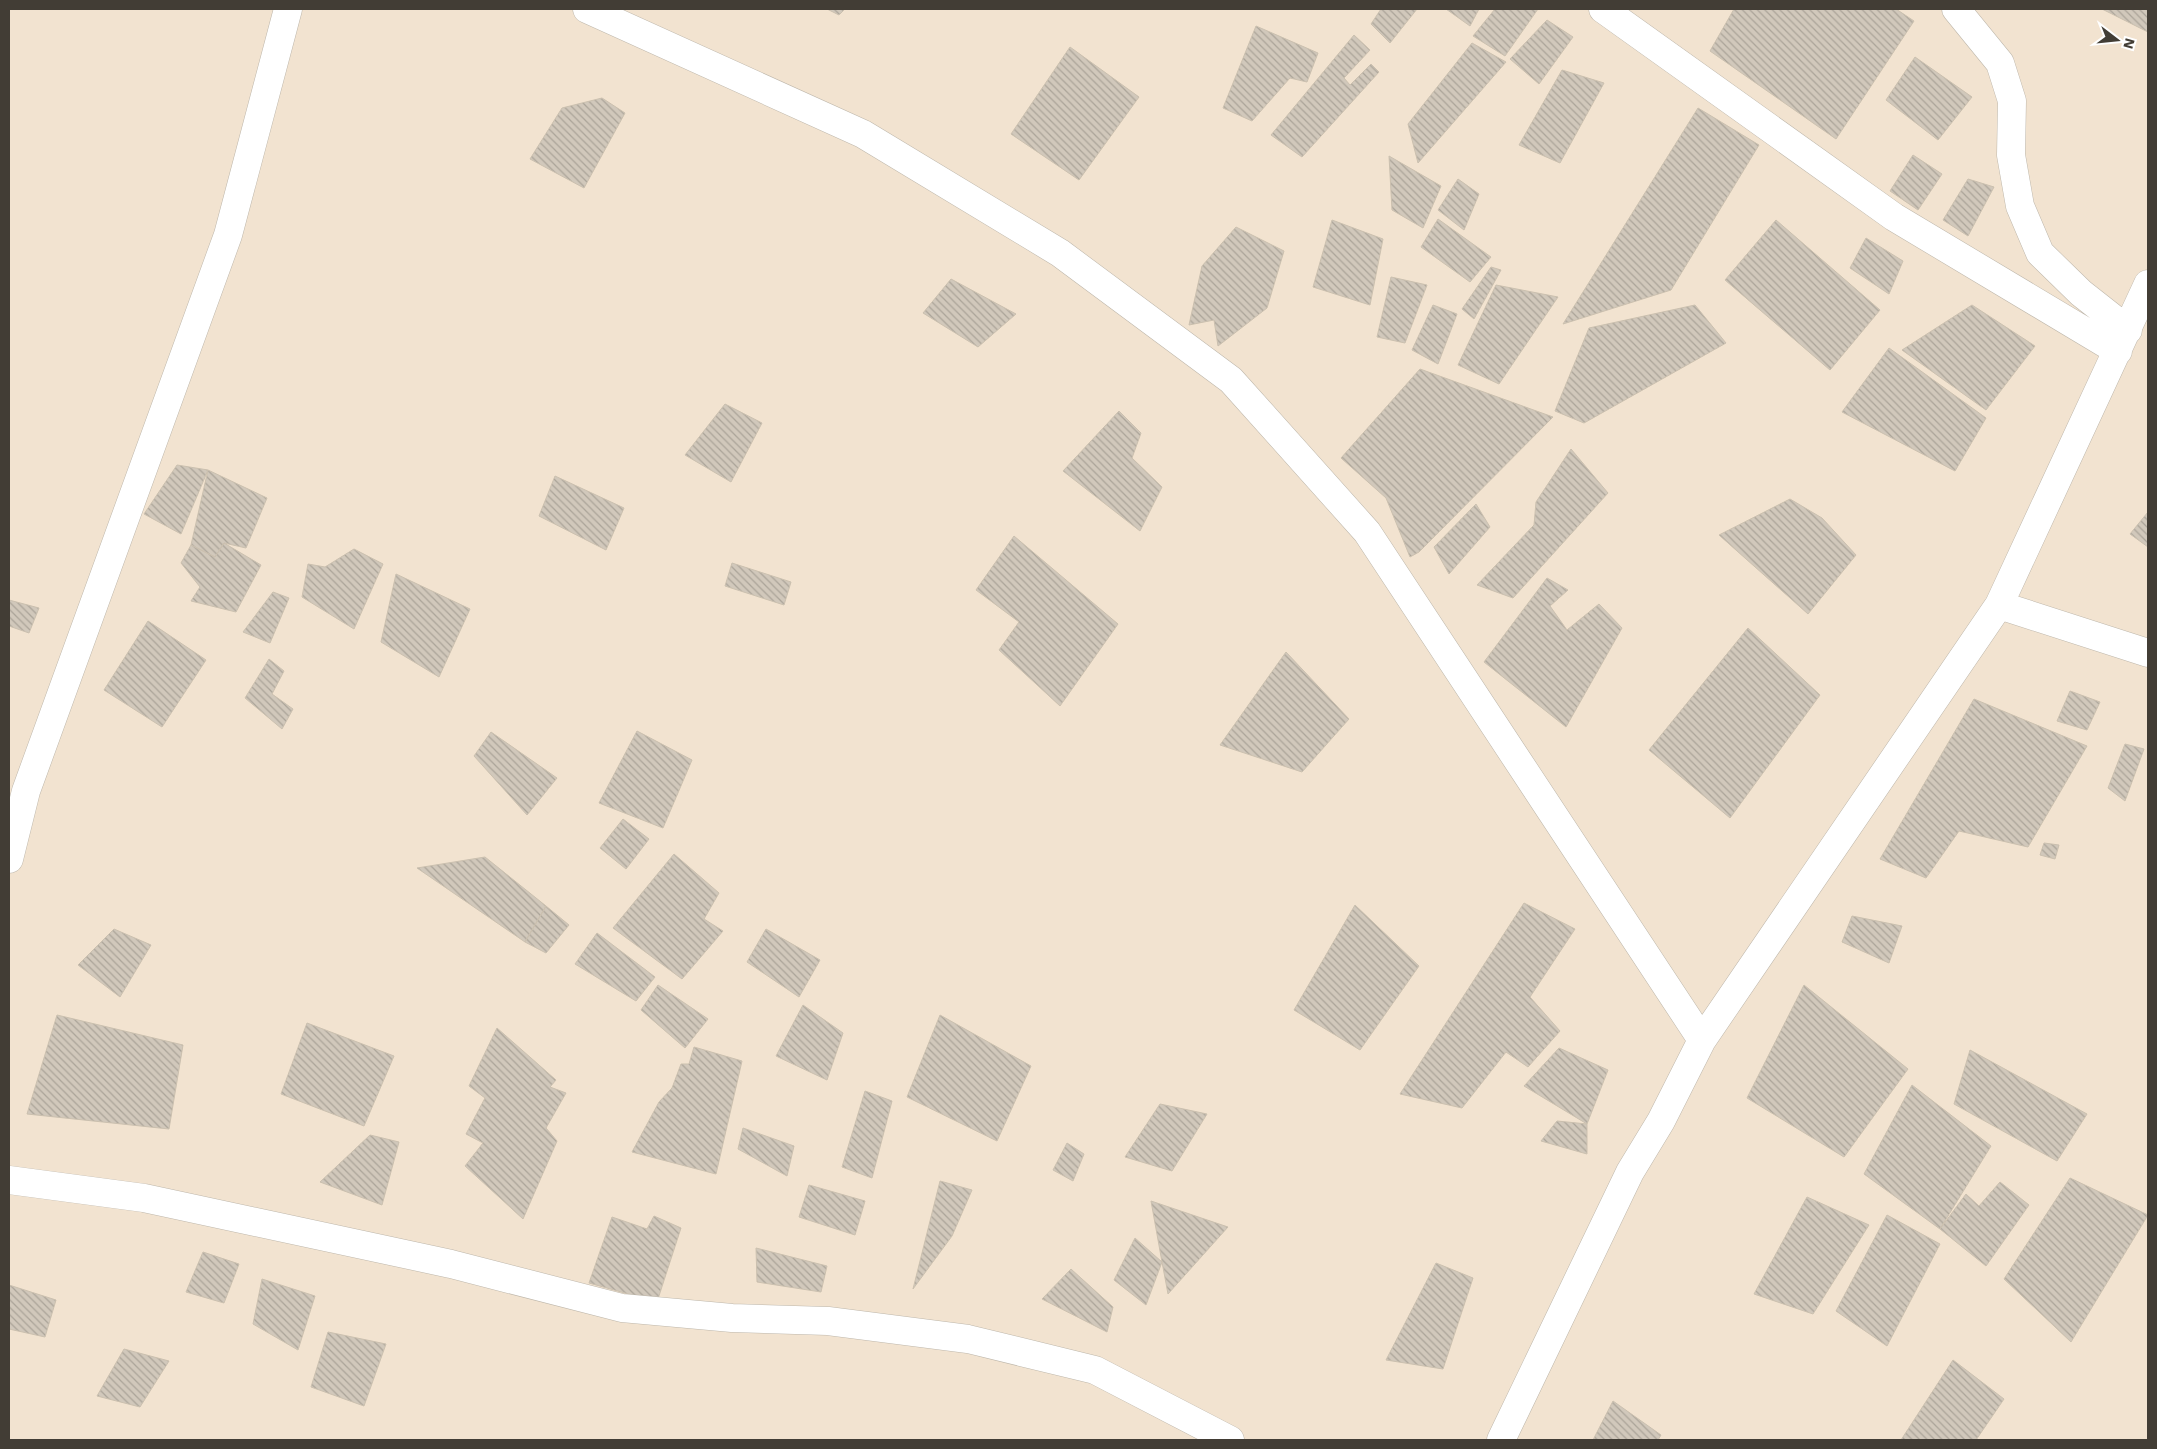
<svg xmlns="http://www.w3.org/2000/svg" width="2157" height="1449" font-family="'Work Sans',sans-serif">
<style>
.commercial{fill:#f2e3d0}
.building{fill:url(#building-back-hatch);stroke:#cbc0af}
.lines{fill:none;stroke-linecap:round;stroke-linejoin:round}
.minor-casing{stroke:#beb7ab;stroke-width:29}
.minor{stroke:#fff;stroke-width:28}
</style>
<defs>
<pattern id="building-back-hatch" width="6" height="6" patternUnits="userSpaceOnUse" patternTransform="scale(1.25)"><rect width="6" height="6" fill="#d1c8bb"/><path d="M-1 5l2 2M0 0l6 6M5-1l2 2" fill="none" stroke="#aba499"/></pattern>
</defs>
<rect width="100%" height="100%" fill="#f1ede4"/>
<!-- commercial -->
<path class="commercial" d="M9,9H2148V1440H9Z"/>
<!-- building -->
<path class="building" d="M827,9H845L839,15Z
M1381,9H1417L1390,43L1371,24Z
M1446,9H1479L1470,26Z
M1495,9H1538L1505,56L1473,36Z
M1734,9H1896L1914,21L1836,139L1710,51Z
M2102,9H2148V32Z
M1547,20L1573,37L1539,84L1510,59Z
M1256,26L1318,53L1307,82L1290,78L1252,121L1223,108Z
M1354,35L1370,50L1344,78L1350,85L1371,64L1379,72L1302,157L1271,135Z
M1472,43L1506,62L1418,163L1408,124Z
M1070,47L1139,97L1079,180L1011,134Z
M1915,57L1972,97L1938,140L1886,100Z
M1562,70L1604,83L1560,163L1519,145Z
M602,98L625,113L584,188L530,159L562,108Z
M1698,108L1759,145L1671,290L1563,324Z
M1913,155L1942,174L1918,210L1890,191Z
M1389,156L1441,186L1423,228L1392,210Z
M1458,179L1479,194L1464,230L1438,210Z
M1968,179L1994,187L1968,236L1943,220Z
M1438,219L1491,257L1470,282L1421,247Z
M1332,220L1383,239L1370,305L1313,287Z
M1776,220L1880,310L1830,370L1725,280Z
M1236,227L1284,251L1267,308L1218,346L1214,320L1189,325L1202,266Z
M1866,238L1903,261L1889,294L1850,268Z
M1491,267L1501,270L1474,319L1462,309Z
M1391,277L1427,285L1405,343L1377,337Z
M951,279L1016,314L978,347L923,313Z
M1496,285L1558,297L1499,384L1458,365Z
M1433,305L1457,314L1438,364L1412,350Z
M1695,305L1726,343L1584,423L1555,411L1589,328Z
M1972,305L2035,346L1986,410L1902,350Z
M1889,348L1986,418L1955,471L1842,412Z
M1420,369L1553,417L1419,552L1410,557L1386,498L1341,458Z
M725,404L762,423L731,482L685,455Z
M1119,411L1141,433L1132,458L1162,487L1140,531L1063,471Z
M1571,449L1608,493L1513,598L1477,585L1534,525L1536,502Z
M177,465L208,470L181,534L144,514Z
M208,470L267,498L246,548L224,543L215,557L191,545Z
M555,476L624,508L606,550L539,516Z
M1790,499L1822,518L1856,555L1808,614L1719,535Z
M1476,504L1490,527L1449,574L1434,547Z
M2148,512V547L2130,534Z
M1014,536L1118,624L1060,706L999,650L1019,622L976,590Z
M224,543L261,565L236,612L191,601L200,587L181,563L191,545L215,557Z
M354,549L383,564L354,629L302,597L308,564L325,567Z
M732,563L791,582L784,605L725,586Z
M396,574L470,609L439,677L381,642Z
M1547,578L1568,590L1550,606L1567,630L1599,604L1622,628L1566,727L1484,662Z
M273,592L289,598L270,643L243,632Z
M9,600L39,608L29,633L9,626Z
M148,621L206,660L162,727L104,690Z
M1748,628L1820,695L1730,818L1649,750Z
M1286,652L1349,719L1302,772L1220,745Z
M269,659L284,671L272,694L293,709L282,729L245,698Z
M2070,691L2100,702L2087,730L2057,721Z
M1974,699L2087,746L2028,847L1959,831L1926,878L1880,859Z
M637,731L692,760L663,828L599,803Z
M491,732L557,778L527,815L474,756Z
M2125,744L2144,749L2125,801L2108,788Z
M623,819L649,839L626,869L600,848Z
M2044,843L2059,845L2055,859L2040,855Z
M674,854L719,893L704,919L723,931L682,979L613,928Z
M485,857L546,906L525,942L417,868Z
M1524,903L1575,929L1530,997L1560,1031L1528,1067L1506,1052L1462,1108L1400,1094Z
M1355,905L1419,966L1360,1050L1294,1010Z
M546,906L569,925L546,953L525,942Z
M1852,916L1902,926L1889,963L1842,942Z
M114,929L151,945L120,997L78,965Z
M766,929L820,960L799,997L747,962Z
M597,933L655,977L636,1001L575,964Z
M658,985L708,1019L685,1048L641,1010Z
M1804,985L1908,1069L1844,1157L1747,1098Z
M803,1005L843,1033L827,1080L776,1056Z
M57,1015L183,1045L169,1129L27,1114Z
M940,1015L1031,1066L997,1141L907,1097Z
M307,1023L394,1056L364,1126L281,1094Z
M497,1028L556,1080L550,1087L566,1093L546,1128L557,1141L523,1219L465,1166L483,1143L466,1134L485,1098L469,1086Z
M694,1047L742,1061L716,1174L632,1152L659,1102L672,1088L681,1064H689Z
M1559,1048L1608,1070L1587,1124L1524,1086Z
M1970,1050L2087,1114L2057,1161L1954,1104Z
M1912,1085L1991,1146L1940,1229L1864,1174Z
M865,1091L892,1101L872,1178L842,1167Z
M1160,1104L1207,1114L1172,1171L1125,1157Z
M1557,1121L1587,1124V1154L1541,1141Z
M743,1128L794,1146L787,1176L738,1149Z
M370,1135L399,1142L382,1205L320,1182Z
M1067,1143L1084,1154L1073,1181L1053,1170Z
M2070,1178L2148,1215L2071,1342L2004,1279Z
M940,1181L972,1190L952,1236L913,1289Z
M2000,1182L2029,1205L1986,1266L1940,1229L1966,1194L1979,1206Z
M809,1185L865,1201L855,1235L799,1217Z
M1807,1197L1869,1225L1813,1314L1754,1294Z
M1151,1201L1228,1227L1168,1294L1162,1262Z
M1887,1215L1940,1244L1887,1346L1836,1311Z
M654,1216L681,1228L657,1302L589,1283L612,1217L647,1229Z
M1135,1238L1162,1262L1146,1305L1114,1280Z
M756,1248L827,1266L821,1292L757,1282Z
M203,1252L239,1264L224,1303L186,1292Z
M1436,1263L1473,1278L1443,1369L1386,1360Z
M1071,1269L1113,1307L1107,1332L1042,1299Z
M262,1279L315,1296L298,1350L253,1324Z
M9,1285L56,1300L45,1337L9,1329Z
M328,1332L386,1344L364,1406L311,1387Z
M124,1349L169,1361L140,1407L97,1396Z
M1953,1360L2004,1399L1976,1440H1901Z
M1613,1401L1661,1435L1658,1440H1593Z"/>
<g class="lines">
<defs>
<path id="minor" d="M587,9L863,134L1060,253L1231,380L1367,532L1702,1040
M1603,9L1894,217L2118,351
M1956,9L2000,63L2012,101L2011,155L2020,206L2040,253L2081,293L2128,330
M1999,605L2148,653
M9,859L26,791L228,235L288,9
M9,1180L144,1198L451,1264L622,1308L732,1318L828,1321L968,1339L1095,1370L1230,1440
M1501,1440L1630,1172L1661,1121L1702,1040L1999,605L2148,284"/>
</defs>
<!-- minor casing -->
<use href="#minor" class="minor-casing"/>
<!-- minor -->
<use href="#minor" class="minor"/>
</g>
<!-- border -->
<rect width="2157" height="1449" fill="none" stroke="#423d35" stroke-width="20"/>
<!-- north arrow -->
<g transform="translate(2117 40) rotate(106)" stroke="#ffffff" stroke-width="4" paint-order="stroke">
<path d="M0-4L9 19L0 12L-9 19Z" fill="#423d35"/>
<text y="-8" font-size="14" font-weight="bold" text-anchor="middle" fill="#423d35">N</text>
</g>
</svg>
